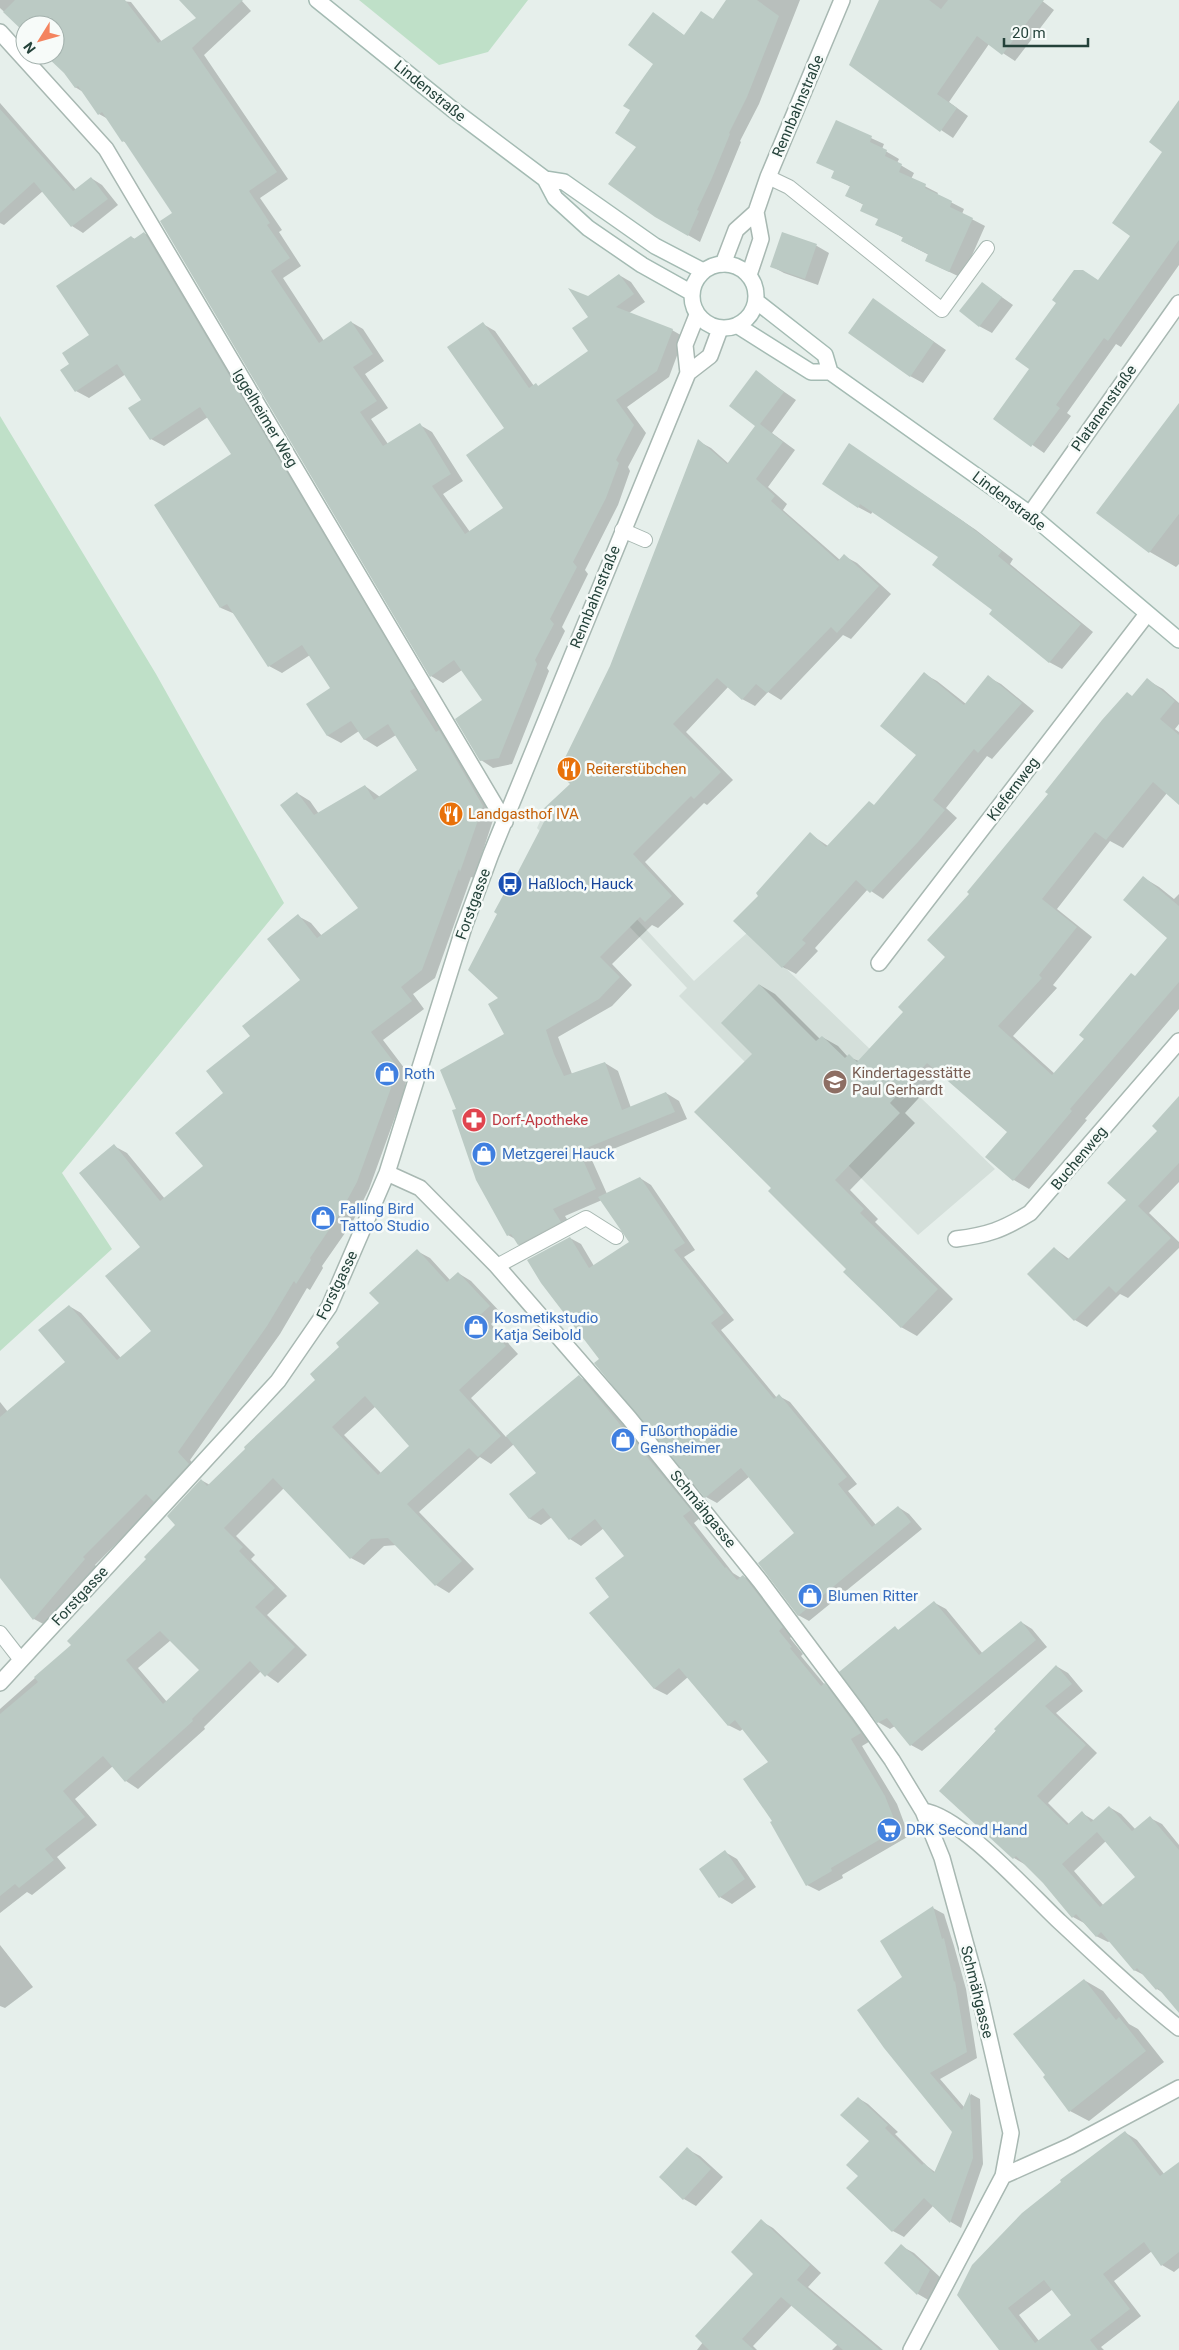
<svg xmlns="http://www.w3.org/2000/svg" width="1179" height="2350" font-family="Roboto,sans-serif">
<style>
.built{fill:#d4dfda}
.green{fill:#bfe0c8}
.shadow{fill:#0003;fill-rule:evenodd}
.building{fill:#bbcac4;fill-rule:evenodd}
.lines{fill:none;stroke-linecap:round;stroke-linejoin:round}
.service-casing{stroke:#a8b8b2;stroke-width:16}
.minor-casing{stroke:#a8b8b2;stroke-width:18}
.secondary-casing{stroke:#a4bbb3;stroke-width:18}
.service{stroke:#fff;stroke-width:14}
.minor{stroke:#fff;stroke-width:15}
.secondary{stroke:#fff;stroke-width:15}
.labels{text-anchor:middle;stroke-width:5;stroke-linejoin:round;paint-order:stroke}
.street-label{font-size:15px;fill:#24423a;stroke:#f7fbf9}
.food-label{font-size:15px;fill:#c56008;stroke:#f7fbf9;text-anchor:start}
.transit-label{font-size:15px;fill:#164399;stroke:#f7fbf9;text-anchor:start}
.education-label{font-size:15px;fill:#785e54;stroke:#f7fbf9;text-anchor:start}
.shop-label{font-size:15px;fill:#366cbe;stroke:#f7fbf9;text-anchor:start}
.health-label{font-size:15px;fill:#be3a42;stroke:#f7fbf9;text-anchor:start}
</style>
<rect width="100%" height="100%" fill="#e6efeb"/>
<!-- built -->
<path class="built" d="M542,817L694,981L748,932L995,1169L918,1235L679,996L687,988L537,828Z"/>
<!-- green -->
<path class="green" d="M359,0H528L488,52L439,65Z
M0,416L156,674L284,903L62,1173L112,1249L0,1351Z"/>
<!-- shadow -->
<path class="shadow" d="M0,0H75L51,25H25V31L0,8Z
M113,0L131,2L162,42L198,18L190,0H241L251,11L204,55L288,179L260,198L282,230L279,232L301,266L283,278L324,341L351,322L363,329L384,361L365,374L388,408L371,419L388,444L420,425L432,432L463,481L443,494L470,532L505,508L506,429L483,324L495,331L534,386L536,385L540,387L590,351L588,297L619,275L631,282L645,302L629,313L672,330L684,337L669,377L627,407L646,433L628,467L630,471L618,505L585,570L588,574L562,627L565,631L547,668L549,671L512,764L493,768L481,760L484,700L462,670L443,683L431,676L174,213L127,143L123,141L108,119L99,114L83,92L75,87L53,55Z
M728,0H800L759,104L740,141L741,142L700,242L655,216L637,147L632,110L654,64V14L685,36L714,20Z
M880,0H1041L1054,10L1015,61L989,44L949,102L968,116L953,138L941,130Z
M0,103L76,190L91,178L102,185L118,205L83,233L72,226L43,191L4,225L0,223Z
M1179,103V265L1121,347L1116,344L1067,413L1071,416L1044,453L995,419L1132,236L1164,152Z
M836,122L884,144L882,149L899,159L897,163L914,173L911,179L938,193L937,195L964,209L962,214L985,226L962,278L939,267L929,255L902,241L904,238L877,224L879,219L864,205L847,196L851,187L832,177L835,171Z
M144,233L157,241L427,695L422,699L495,814L474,878L471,877L435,978L413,994L424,1009L383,1040L408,1073L403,1095L369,1189L352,1223L322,1266L323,1268L310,1290L307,1288L280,1334L190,1460L201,1472L157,1503L95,1565L97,1567L47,1626L34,1619L0,1577V1402L8,1412L67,1362L69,1306L81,1313L121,1358L153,1331L141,1247L114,1146L127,1153L165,1199L205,1167L225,1093L251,1036L301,981L298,916L311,923L322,936L359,908L297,793L310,801L319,814L365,786L380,797L418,771L396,735L377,747L364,739L359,731L341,743L328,736L308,704L332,689L310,655L282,673L269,666L235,614L221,608L233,455L208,417L164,446L151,439L142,400L126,374L89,398L76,391L71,365L91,336L131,237L135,239Z
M783,234L817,246L829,253L818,285L784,273L771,266Z
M982,283L1013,305L992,333L979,326Z
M874,300L946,350L923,383L910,376Z
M756,372L796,400L772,433L795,450L768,487L787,504L783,510L840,560L844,556L857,563L891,594L851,639L843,635L781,700L768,692L755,706L742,699L729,686L686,732L733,780L707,805L704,803L645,862L684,904L658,928L652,925L612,964L632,985L612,1006L558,1037L572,1074L605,1063L618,1071L631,1108L666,1093L679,1101L687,1119L591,1158L607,1194L640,1178L651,1185L695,1250L684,1257L734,1320L721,1330L777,1398L779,1396L790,1402L857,1484L848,1491L876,1525L898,1507L909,1514L922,1529L809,1621L798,1615L796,1533L750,1476L717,1503L706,1497L601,1359L570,1238L581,1244L594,1266L630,1243L602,1200L565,1216L573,1229L531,1252L518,1244L515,1239L508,1235L458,1110L506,1035L501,999L509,893L572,784L611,666L698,441L711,448L729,464L757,426Z
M1179,414V564L1176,567L1150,552L1098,513Z
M850,445L976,530L1013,559L1010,564L1093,632L1062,669L1049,662L940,557L873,511L871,514L858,507Z
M924,674L937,681L966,704L988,677L1001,684L1034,711L992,759L987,756L946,808L957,818L883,899L868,889L815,948L818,951L796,974L783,967L760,896L810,834L828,846L875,806L917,755Z
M1147,680L1163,689L1179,703V724L1175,729L1179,732V803L1167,793L1123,848L1110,841L1057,909L1092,937L1053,985L1057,988L1013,1036L1055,1074L1169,938L1144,878L1159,887L1174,899L1179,894V1009L1085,1119L1087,1120L1029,1189L1014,1180L1008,1132L941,1074L905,1113L915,1123L850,1190L878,1219L875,1222L953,1299L917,1336L901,1327L772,1188L754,1054L760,985L775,994L820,1039L822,1037L838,1046L848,1057L859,1061L905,1012L946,956L971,894Z
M1179,1098V1182L1149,1213L1179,1242V1248L1128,1298L1120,1294L1087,1327L1075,1320L1029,1274L1054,1248L1069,1259L1128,1200L1159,1131Z
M417,1251L430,1258L450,1280L458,1273L471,1281L502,1314L491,1324L518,1354L471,1398L506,1437L579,1377L591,1383L701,1517L694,1523L733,1573L741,1578L743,1576L755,1583L794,1634L790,1638L803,1654L801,1656L825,1685L837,1692L872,1740L862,1746L897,1804L909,1836L842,1875L843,1878L819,1891L807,1885L774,1821L770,1762L743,1729L740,1731L728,1725L688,1677L667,1695L655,1689L591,1613L610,1597L626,1556L604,1528L581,1546L570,1539L552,1517L541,1525L530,1519L510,1494L538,1473L514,1444L491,1464L480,1457L419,1512L474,1569L449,1593L436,1585L397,1545L384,1546L364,1565L351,1558L284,1488L236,1536L255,1555L251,1559L287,1596L267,1615L307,1655L278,1683L261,1671L204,1727L205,1729L138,1789L126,1781L113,1766L75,1799L97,1825L57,1857L66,1868L32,1895L27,1892L0,1913V1709L72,1645L177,1525L201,1480L210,1485L317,1380L341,1347L380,1303ZM376,1406L411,1446L381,1473L344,1435ZM171,1640L200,1670L167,1702L138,1668Z
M935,1603L946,1609L983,1654L1021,1622L1032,1629L1047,1647L922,1751L911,1745L895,1726L890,1729L878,1722L895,1628L900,1631Z
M1056,1666L1068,1673L1083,1691L1056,1713L1097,1753L1048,1803L1069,1824L1082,1813L1095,1821L1109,1807L1121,1814L1136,1830L1150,1818L1162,1824L1179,1845V2011L1165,1994L1157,1989L1146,1976L1134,1970L1110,1941L1108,1942L1096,1936L1084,1923L1073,1917L1044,1882L1026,1865L1014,1858L940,1791ZM1106,1841L1137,1877L1104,1906L1074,1871Z
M725,1852L737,1859L756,1887L732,1904L720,1897Z
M933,1908L944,1914L954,1946L966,1989L977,2058L940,2079L964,2107L971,2094L980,2099L983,2164L961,2228L951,2222L933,2206L904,2237L893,2231L860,2176L870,2141L858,2098L868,2104L898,2132L895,2134L927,2166L935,2172L953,2132L885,2047L903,1978Z
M0,1945L33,1987L5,2008L0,2006Z
M1084,1980L1103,1991L1129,2024L1138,2029L1164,2062L1089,2121L1070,2111Z
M1126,2133L1137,2140L1165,2175L1179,2164V2268L1174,2272L1162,2265L1152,2251L1114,2281L1141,2316L1101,2347L1104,2350H1000L958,2295ZM1053,2289L1073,2315L1039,2341L1019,2315Z
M687,2149L700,2156L723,2177L696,2206L684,2199Z
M761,2221L773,2228L821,2273L808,2287L883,2350H832L838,2344L792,2305L753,2346L757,2350H697L755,2274Z
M901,2246L914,2253L941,2278L930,2301L918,2294L886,2263Z"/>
<!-- building -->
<path class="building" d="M15,0H125L158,43L196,18L179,0H243L192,48L277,172L249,191L270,223L267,225L290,258L271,271L319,343L351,321L373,354L353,367L377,401L360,412L383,446L420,423L451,474L432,486L465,534L503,508L466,455L504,428L447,347L483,322L529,388L536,383L538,386L588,351L572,328L588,317L568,288L588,296L619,274L634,294L616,307L673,329L657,371L616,400L634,425L616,460L619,463L606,498L573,562L577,567L550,619L554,624L535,660L537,664L499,758L480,761L455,719L482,700L454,660L430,677L160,221L172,213L124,141L122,142L102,112L98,115L78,86L75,88L64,73L45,55H55V25H25V33L3,12Z
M726,0H757L779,16L747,97L729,133L730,134L712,178L697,210L699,211L688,236L655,217L608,184L636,147L615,133L630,110L623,106L653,64L628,45L653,12L684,35L701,11L713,19Z
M879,0H929L941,9L948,0H1044L1002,55L977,36L937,94L957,108L940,132L849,65Z
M1179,100V240L1108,341L1104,338L1056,405L1060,408L1031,447L993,419L1029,369L1015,359L1056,303L1052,300L1074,270H1083L1098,280L1130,236L1112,223L1162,152L1149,142Z
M0,109L73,191L91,177L108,199L71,227L34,182L0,213Z
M836,120L872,136L870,142L887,150L885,156L902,164L899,172L926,184L925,188L952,201L950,207L973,218L949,272L925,261L928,254L901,241L903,237L875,225L878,219L860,211L863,204L845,196L850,186L831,178L834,171L816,163Z
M144,232L415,688L410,691L436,732L439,730L483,806L460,872L459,869L422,970L401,987L412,1001L371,1032L396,1065L391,1088L357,1182L339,1215L310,1258L311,1260L296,1284L294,1281L267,1326L178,1452L189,1464L154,1502L146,1494L83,1557L85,1559L33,1620L0,1578V1417L65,1362L38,1330L69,1305L117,1360L151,1331L105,1276L140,1247L79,1173L114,1144L160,1201L203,1166L175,1133L223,1093L206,1071L250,1036L242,1026L300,980L267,939L298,914L317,938L358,908L280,805L297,792L314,815L365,785L374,800L417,770L388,724L364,740L351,721L327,736L306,704L330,688L302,645L268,667L227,604L220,608L154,505L231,454L200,407L150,440L128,408L141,400L117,364L75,392L60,370L69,364L62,353L89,335L56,286L131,236L134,239Z
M782,232L817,244L805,279L770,267Z
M982,282L1002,297L979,327L959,311Z
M873,298L934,342L910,377L848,333Z
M756,370L784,392L760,424L783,442L756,479L775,496L771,501L838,561L844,554L879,586L837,633L831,627L767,693L756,684L742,700L717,678L673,724L721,772L694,799L691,796L633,854L672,896L645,922L640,917L600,957L620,977L599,999L546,1030L554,1054L564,1076L605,1062L622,1110L666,1092L675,1112L579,1151L596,1189L553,1209L561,1222L518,1245L511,1234L507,1236L476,1180L452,1110L456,1109L440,1070L504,1034L488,1004L498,998L468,970L497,914L494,912L506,890L508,891L546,818L540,812L570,784L558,772L610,666L698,439L727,464L755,426L729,406Z
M1179,403V514L1149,553L1096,513Z
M849,443L963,521L1002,551L998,556L1081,624L1049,663L989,614L992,610L932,565L938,557L860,504L858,508L822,484Z
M924,672L964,705L988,675L1022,703L978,753L974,749L933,800L945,810L918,842L870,893L856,880L802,940L806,943L782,968L733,921L758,896L756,893L810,832L826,847L869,801L874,805L916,755L880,726Z
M1147,678L1175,701L1160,719L1179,735V805L1153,782L1106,840L1095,832L1042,899L1077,927L1039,975L1042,978L998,1026L1052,1075L1084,1039L1079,1035L1131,973L1135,976L1167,938L1123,900L1143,876L1179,906V982L1070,1109L1072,1111L1013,1181L985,1157L1007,1132L927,1063L890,1103L900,1113L835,1180L864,1209L860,1213L938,1289L901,1328L843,1272L846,1269L768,1191L771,1188L694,1112L752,1054L721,1023L759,984L816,1041L822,1036L845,1058L849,1054L857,1062L903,1012L898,1007L945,957L927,940L969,894L967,892L1048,794L1045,792L1102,720L1127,692L1132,696Z
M1179,1096V1163L1138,1206L1171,1238L1116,1293L1109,1286L1074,1321L1027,1274L1054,1247L1067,1260L1126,1200L1107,1183L1157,1131L1152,1126Z
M640,1177L685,1243L674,1250L724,1313L711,1323L774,1399L779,1394L847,1477L838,1484L872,1527L898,1506L911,1522L798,1616L758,1563L794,1533L741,1468L705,1498L594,1363L599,1359L541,1283L527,1260L570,1237L589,1268L629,1242L598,1197Z
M417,1249L447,1282L458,1272L490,1306L479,1316L506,1346L459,1390L501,1436L478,1457L469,1448L407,1504L462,1561L435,1586L388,1538L371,1539L350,1559L273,1478L224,1528L243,1547L239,1551L275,1588L255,1607L295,1647L265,1677L250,1661L192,1719L193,1721L125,1782L103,1756L63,1791L85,1817L45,1849L54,1860L19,1888L15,1884L0,1896V1714L38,1682L34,1677L71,1645L67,1641L146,1559L144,1557L175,1525L167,1516L201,1479L207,1486L245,1449L244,1447L315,1380L310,1374L339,1347L336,1343L379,1303L369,1293ZM365,1396L409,1446L378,1475L332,1427ZM160,1631L199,1670L163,1704L126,1660Z
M579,1375L691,1510L683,1516L725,1568L726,1567L737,1580L743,1575L783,1627L779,1631L792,1647L790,1648L821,1686L825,1683L861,1733L851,1739L885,1796L898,1829L831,1868L832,1871L806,1886L770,1822L772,1821L743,1779L768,1762L735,1720L728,1726L679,1668L654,1689L589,1613L609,1597L595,1578L624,1556L595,1519L569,1540L543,1508L529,1519L509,1494L536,1473L506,1436Z
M934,1601L979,1655L1021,1621L1036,1640L910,1746L887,1718L877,1723L839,1672L895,1626L898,1630Z
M1056,1665L1072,1684L1045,1706L1086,1745L1037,1796L1067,1825L1082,1811L1091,1822L1109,1806L1132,1831L1150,1816L1179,1850V2013L1158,1988L1156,1990L1137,1968L1134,1971L1101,1932L1096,1937L1076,1914L1072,1918L1043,1883L1016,1856L1013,1859L939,1791L996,1731L994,1729ZM1097,1832L1135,1877L1100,1907L1062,1864Z
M725,1850L745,1879L719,1898L699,1869Z
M933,1906L942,1939L944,1938L954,1982L955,1981L967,2052L930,2073L962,2110L970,2092L973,2158L950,2223L924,2198L892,2232L846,2188L858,2176L846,2165L869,2141L840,2115L858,2097L888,2125L885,2128L922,2165L924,2163L934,2173L952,2132L884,2048L857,2010L902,1977L880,1941Z
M1084,1979L1116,2020L1119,2017L1146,2051L1069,2112L1043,2077L1045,2075L1013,2034Z
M1125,2131L1160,2176L1179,2162V2252L1161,2266L1144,2242L1103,2274L1130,2309L1090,2340L1098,2350H999L957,2295L972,2265L1022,2213L1061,2182L1060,2180ZM1044,2280L1071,2315L1035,2343L1008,2308Z
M687,2147L711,2169L683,2200L659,2177Z
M761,2219L810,2265L797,2280L880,2350H843L781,2297L742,2339L754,2350H709L695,2336L753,2274L731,2252Z
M901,2244L930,2270L917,2295L884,2263Z"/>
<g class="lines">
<defs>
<path id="service" d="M768,177L789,187L942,310L987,248
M622,530L645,540
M497,1266L586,1218L616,1237
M0,1633L21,1660"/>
<path id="minor" d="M0,32L106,149L505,822
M723,264L736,230L756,212L768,177L842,0
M749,275L761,239L756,212
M688,373L685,345L697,315
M1030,514L1179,303
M879,963L1147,614
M387,1173L420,1188L497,1266L629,1418L760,1581L858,1712L892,1760L923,1811L942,1858L978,1989L1011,2133L1003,2176L911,2350
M956,1239C988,1235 1002,1230 1030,1213L1179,1041
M0,1683L278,1381L329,1307L387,1173L464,927L491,854L688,373L710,356L720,329
M923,1811C961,1816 1029,1893 1060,1922C1099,1958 1137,1995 1179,2028
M1003,2176L1070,2146L1179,2088"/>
<path id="secondary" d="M317,0L452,109L545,179L555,198L588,228L642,265L692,293
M545,179L564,182L655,246L703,271
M692 296a32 32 0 1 1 64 0a32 32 0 1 1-64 0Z
M756,301L825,355L830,372
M738,326L811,372H830L1030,514L1179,640"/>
</defs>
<!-- service casing -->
<use href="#service" class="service-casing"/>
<!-- minor casing -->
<use href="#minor" class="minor-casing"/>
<!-- secondary casing -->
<use href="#secondary" class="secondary-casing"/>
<!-- service -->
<use href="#service" class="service"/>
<!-- minor -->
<use href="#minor" class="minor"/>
<!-- secondary -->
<use href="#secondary" class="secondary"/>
</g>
<!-- icons -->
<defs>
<symbol id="restaurant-disc" viewBox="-11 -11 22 22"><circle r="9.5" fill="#e8710a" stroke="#f7fbf9"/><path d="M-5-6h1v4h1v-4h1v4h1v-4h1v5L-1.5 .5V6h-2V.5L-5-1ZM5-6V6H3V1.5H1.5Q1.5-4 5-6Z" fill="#fff"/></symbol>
<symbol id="bus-disc" viewBox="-11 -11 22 22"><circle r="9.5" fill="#1a4fb4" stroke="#f7fbf9"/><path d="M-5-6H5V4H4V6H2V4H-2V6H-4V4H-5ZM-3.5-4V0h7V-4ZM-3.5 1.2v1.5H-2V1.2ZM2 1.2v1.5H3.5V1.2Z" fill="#fff"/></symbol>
<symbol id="shop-disc" viewBox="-11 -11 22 22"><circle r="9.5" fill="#3f7fe0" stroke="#f7fbf9"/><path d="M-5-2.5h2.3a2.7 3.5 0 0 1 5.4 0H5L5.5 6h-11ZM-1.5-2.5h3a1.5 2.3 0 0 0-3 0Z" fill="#fff"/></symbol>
<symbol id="school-disc" viewBox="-11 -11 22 22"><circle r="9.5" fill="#8d6e63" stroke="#f7fbf9"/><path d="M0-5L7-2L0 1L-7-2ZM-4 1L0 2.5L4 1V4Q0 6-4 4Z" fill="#fff"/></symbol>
<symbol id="pharmacy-disc" viewBox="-11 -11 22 22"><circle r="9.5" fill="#e0444e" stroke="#f7fbf9"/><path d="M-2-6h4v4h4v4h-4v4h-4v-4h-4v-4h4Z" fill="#fff"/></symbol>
<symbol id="supermarket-disc" viewBox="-11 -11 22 22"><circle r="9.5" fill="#3f7fe0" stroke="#f7fbf9"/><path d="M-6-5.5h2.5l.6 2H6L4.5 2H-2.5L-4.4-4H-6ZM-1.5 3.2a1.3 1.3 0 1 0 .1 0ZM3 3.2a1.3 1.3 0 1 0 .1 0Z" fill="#fff"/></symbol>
</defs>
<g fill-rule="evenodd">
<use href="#restaurant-disc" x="555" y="755" width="28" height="28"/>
<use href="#restaurant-disc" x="437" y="800" width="28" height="28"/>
<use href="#bus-disc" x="496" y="870" width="28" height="28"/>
<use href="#shop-disc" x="373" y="1060" width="28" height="28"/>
<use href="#school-disc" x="821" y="1068" width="28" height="28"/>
<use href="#pharmacy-disc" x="460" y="1106" width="28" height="28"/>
<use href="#shop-disc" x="470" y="1140" width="28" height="28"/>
<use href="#shop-disc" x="309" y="1204" width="28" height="28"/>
<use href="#shop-disc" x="462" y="1313" width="28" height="28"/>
<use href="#shop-disc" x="609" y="1426" width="28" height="28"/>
<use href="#shop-disc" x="796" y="1582" width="28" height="28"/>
<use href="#supermarket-disc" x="875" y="1816" width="28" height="28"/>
</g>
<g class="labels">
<!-- street labels -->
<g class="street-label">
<text transform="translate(430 91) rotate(39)" y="5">Lindenstraße</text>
<text transform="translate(798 106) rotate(-67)" y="5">Rennbahnstraße</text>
<text transform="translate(1104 408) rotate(-55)" y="5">Platanenstraße</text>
<text transform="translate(265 418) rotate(59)" y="5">Iggelheimer Weg</text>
<text transform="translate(1009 501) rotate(37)" y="5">Lindenstraße</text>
<text transform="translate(595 597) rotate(-68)" y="5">Rennbahnstraße</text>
<text transform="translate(1013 789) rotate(-53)" y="5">Kiefernweg</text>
<text transform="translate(473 904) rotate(-70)" y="5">Forstgasse</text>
<text transform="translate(1079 1158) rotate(-50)" y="5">Buchenweg</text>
<text transform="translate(337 1285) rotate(-64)" y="5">Forstgasse</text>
<text transform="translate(703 1509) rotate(51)" y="5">Schmähgasse</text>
<text transform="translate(80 1596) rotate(-47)" y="5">Forstgasse</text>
<text transform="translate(977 1992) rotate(76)" y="5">Schmähgasse</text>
</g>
<!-- food labels -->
<g class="food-label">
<text x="586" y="774">Reiterstübchen</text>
<text x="468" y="819">Landgasthof IVA</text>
</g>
<!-- transit labels -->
<g class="transit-label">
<text x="528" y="889">Haßloch, Hauck</text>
</g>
<!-- education labels -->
<g class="education-label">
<text x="852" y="1078">Kindertagesstätte<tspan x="852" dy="17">Paul Gerhardt</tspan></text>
</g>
<!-- shop labels -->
<g class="shop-label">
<text x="404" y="1079">Roth</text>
<text x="502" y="1159">Metzgerei Hauck</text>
<text x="340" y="1214">Falling Bird<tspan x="340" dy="17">Tattoo Studio</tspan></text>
<text x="494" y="1323">Kosmetikstudio<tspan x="494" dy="17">Katja Seibold</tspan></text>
<text x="640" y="1436">Fußorthopädie<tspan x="640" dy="17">Gensheimer</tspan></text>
<text x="828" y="1601">Blumen Ritter</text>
<text x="906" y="1835">DRK Second Hand</text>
</g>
<!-- health labels -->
<g class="health-label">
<text x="492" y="1125">Dorf-Apotheke</text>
</g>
</g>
<!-- north arrow -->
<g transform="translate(40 40) rotate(233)"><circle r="24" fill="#f7fbf9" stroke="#a3b1ad"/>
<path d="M0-4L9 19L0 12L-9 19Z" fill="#f4845f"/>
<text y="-8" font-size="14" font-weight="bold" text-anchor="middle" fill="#24423a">N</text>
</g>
<!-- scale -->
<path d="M1004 38v8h84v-8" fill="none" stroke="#24423a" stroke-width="2.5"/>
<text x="1012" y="38" font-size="15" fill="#24423a" stroke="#f7fbf9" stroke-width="4" paint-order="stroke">20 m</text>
</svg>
